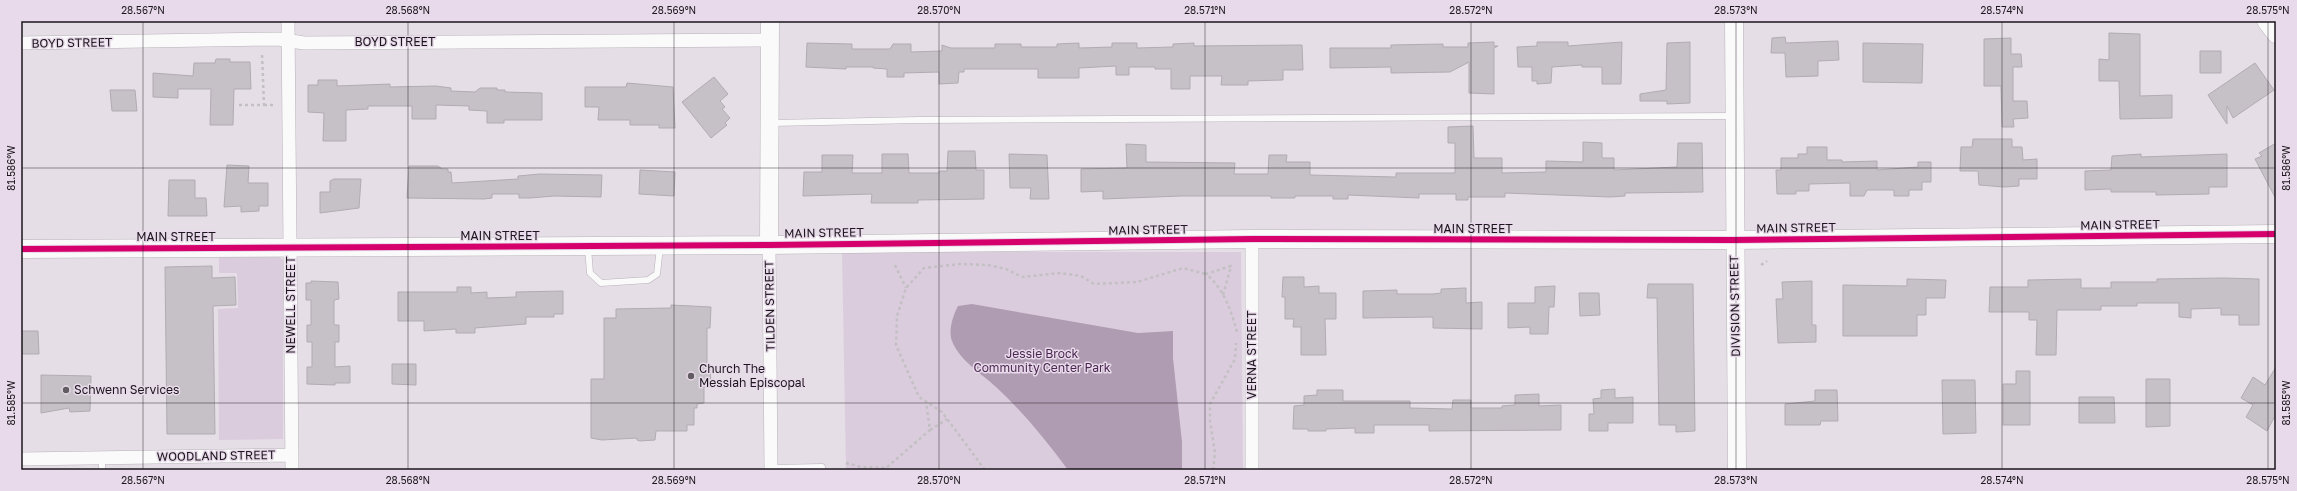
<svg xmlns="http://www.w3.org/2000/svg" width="2297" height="491" font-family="'Golos Text',sans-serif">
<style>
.green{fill:#dbccdd}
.water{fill:#af9cb2}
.building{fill:#c6c0c7;stroke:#b1abb2}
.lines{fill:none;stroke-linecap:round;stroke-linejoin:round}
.lane-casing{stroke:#b7b2b8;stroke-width:7}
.street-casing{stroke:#b7b2b8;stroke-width:14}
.secondary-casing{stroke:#b7b2b8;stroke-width:19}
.path{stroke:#c2c0c3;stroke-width:2.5;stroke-dasharray:3 3;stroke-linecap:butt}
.lane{stroke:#fbfafb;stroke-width:6}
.street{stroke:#fbfafb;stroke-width:13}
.secondary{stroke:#fbfafb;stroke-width:18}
.cycleway-casing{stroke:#e8daea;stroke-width:8}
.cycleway{stroke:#d6006c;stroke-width:6}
.ticks{fill:none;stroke:#1b161c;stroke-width:1;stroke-opacity:0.45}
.poi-dot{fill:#625c63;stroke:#e8daea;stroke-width:1.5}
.labels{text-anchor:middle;stroke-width:3;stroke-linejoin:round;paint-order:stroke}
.street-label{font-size:12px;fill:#1b161c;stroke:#e8daea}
.park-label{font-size:12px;fill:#4a2750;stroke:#e8daea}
.poi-label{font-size:12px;fill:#1b161c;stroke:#e8daea;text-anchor:start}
.neatline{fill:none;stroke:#1b161c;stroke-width:1.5}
.ticks-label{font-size:10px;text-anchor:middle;fill:#1b161c}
</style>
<rect width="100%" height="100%" fill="#e5dee6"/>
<!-- green -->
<path class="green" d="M842,252H1241L1243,470H846Z
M219,255H277L283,260V439L219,440L218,309L238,308L237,273H219Z"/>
<!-- water -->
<path class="water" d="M972,304L1138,333L1173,331V358L1182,442V470H1068C1046,440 1023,412 996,387C981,373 960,361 952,341C948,331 953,315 958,306Z"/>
<!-- building -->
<path class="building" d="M2109,33L2140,34V96L2172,95V118L2120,119L2119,81H2099V59L2109,60Z
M1785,37L1786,43L1838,41L1839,60L1818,61V76L1786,77L1785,53H1771L1772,38Z
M2011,38V54H2021L2022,67H2013V101H2027L2028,118L2013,119L2014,127H2002L2001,86H1984V39Z
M1494,42V46H1498L1494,48V94L1469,93V62L1450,72L1391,73V67L1330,68V48H1391V45L1443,44V47H1468V43Z
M1537,42H1568V46L1622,42L1621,84H1602V67H1582V65L1552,67L1551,83L1537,84V81H1532V67H1518L1517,47L1537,46Z
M1690,42V103L1667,104V101H1640V94L1666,90L1667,43Z
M807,43L852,44V49H890L893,44H911V52L942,51V45L951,48H995V44H1021V47H1057V44L1079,43V48L1112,47V43H1137V48L1173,47V44L1194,43V46L1302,45L1303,70H1283V80L1248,81V85H1221L1222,76H1190V89H1171V69H1155V67H1129V75H1116V66L1079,68V78H1038V69H964V72H959L958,83L939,84V72L904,73V77H887V69L873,68V67H846V69L806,67Z
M1863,43L1923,44L1922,83L1863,82Z
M2200,51H2221V73H2200Z
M216,59H230V62H250L251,89H234L233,125H210L211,89H178V98L153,97V73L193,76L194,63H215Z
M2255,63L2274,90L2233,118L2227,106V124L2208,95Z
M714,77L728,94L720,101L725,107L722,109L730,118L725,123L727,125L711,138L682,102Z
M318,80H337V86L390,84V87L436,86L451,88V91L475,92L480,88H497V90H505V92L542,93V120H504V123H487V111L469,110V106L436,105V119H412V106H368V109L346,110V141H323L324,113L308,112V85H318Z
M627,83L673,87L675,128H659V125H630V120H598L599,107H585V87H626Z
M110,90H135L137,111H112Z
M1473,126L1474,158H1502V173L1546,172V161L1583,162V142L1602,143V158H1614V170L1677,167L1678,143H1702L1703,192L1625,193V196L1610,197L1505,193V197H1468V200H1456V194H1419V198L1348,195V199H1333V196H1295V198H1271V196H1181L1103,199V191L1081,192V169L1127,168L1126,144L1146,145V162L1235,163L1234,174H1268L1269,155H1287L1286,162H1310V175L1396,177V173H1455V143H1448V127Z
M1973,139H2012V147H2022L2023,160L2037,159V179H2019V186L2004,187L1979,185L1978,171H1960L1961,147H1972Z
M2276,143V199L2255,159L2262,156L2259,153Z
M1807,147H1827V160H1842V162L1877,161V170L1918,167V162H1931V182H1922V190H1909V196H1894V190H1867L1864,196H1850V183L1809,184V191H1796V194H1777L1776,170H1781V158H1798V154H1807Z
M948,151H975L976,170H984V199L918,200V203H871L872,194L803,196L804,172H822V155H853L852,173H882V154H908L909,173H939V171H947Z
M1009,154L1047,155L1049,199H1030L1031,188H1010Z
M2141,154V157L2227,154V187H2209V194L2156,195V192H2111V189L2085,190V171L2111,170L2112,156Z
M227,165L249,166L248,183H268V206H259V211L241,212V206L224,207Z
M409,166H438L442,169H448V172H451L452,183L518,179V176L540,174L602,175L601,197L554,196L530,198H519V194H492V198L484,199L407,198Z
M640,170L675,172L674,196L639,194Z
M334,179H361L359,208L320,213V192H330V181Z
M169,180H195V198H206L207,216H168Z
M212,266V278L235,277L236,305L213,306L215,434H167L165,267Z
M1283,277H1304V287L1319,286V293H1336V319H1325L1326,355H1301V327H1293L1294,319H1285V297H1282Z
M2223,278L2259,279V325H2239V315H2221V308L2191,309V318L2179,317V303H2137V306H2101V310H2057L2056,355H2036L2037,320H2029V312H1989L1990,287H2028V280L2081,279V288H2111V282H2157V279Z
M1907,279L1946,280L1945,298H1926V315H1917V336H1843V285L1907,286Z
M311,281L338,282L339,299L334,300V325H339V342H335V367L350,366V383H335V385L307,384V367H312V342H307V325H311V300H306V283H311Z
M1812,281V325H1816V342L1778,343L1776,299H1783L1782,282Z
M1648,284H1693L1695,431L1676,432V425H1659L1657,298H1647Z
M1555,286L1554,307H1549L1548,334H1530V327L1508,328V303H1535V287Z
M457,287H471V293L487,292V298L516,297V292L563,291V314H554V317H526V324L475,328V333H456V329L424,331V321H398V292H457Z
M1466,288V303L1482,302V329L1433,328V317L1363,318V291L1397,290V294H1433L1441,293V289Z
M1579,293H1599L1600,315L1580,316Z
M671,305L711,307L710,328H707V364H710L711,387H704V403L697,404V408H694V425H687V431H656L655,440L640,441L637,440V438L602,440L591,438V379H604V318H616V309L671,308Z
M21,331H38L39,354H21Z
M392,364H416V385L392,384Z
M2276,367V414L2267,431L2246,417L2253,405L2241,398L2253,377L2265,385Z
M2016,371H2030V425H2003V384H2016Z
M41,375L91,376L90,411L70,412L69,408L41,413Z
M2146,379H2170V426L2146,427Z
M1942,380H1975L1976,433L1943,434Z
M1615,389V398L1633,397V423H1608V431H1589V414H1594L1593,399L1601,398V390Z
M1317,390H1343V401H1410V408L1452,409L1453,400H1471V408H1502V406L1515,405V395L1539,394V406L1561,405V430L1429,431V425H1374V433H1355V428L1326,429V431H1308V429H1293L1294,406L1304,405V396L1317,395Z
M1815,390H1837L1838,421H1821L1820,425H1785V404L1815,401Z
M2079,397H2114L2115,423H2079Z"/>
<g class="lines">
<defs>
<path id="lane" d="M772,123L920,120L1732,116
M588,248L590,273L601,283L648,280L657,274L660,247
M102,458V470
M771,468L822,467"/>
<path id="street" d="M288,21L292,470
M21,43L278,39L304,43L770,40
M1252,239V470
M769,245L771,470
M21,459L292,455"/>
<path id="secondary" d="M1734,21L1737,470
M2266,21L2276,34
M769,245L770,21
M21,249L769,245L1252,239L1734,240L2276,234"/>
</defs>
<!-- lane casing -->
<use href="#lane" class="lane-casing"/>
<!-- street casing -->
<use href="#street" class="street-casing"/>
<!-- secondary casing -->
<use href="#secondary" class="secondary-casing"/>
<!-- path -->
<path class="path" d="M239,105H264L262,53
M264,105H276
M895,265L906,288
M1761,265L1767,261
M1223,295L1231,266L1206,274C1224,289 1231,310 1237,332
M930,430L947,419
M846,463L861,467L886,468L930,430L926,402
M985,470L942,412L919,397L896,345L897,316L906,288L924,268L960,264L988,265L1006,269L1022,277L1060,273L1081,276L1094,284L1137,282L1183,268L1206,274
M1213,470L1215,453L1210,421V404L1235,359L1236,343"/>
<!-- lane -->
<use href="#lane" class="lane"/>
<!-- street -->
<use href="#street" class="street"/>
<!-- secondary -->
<use href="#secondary" class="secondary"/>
<defs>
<path id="cycleway" d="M21,249L769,245L1252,239L1734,240L2276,234"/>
</defs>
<!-- cycleway casing -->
<use href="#cycleway" class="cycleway-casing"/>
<!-- cycleway -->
<use href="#cycleway" class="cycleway"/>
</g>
<!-- ticks -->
<path class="ticks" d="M143,21V470M408,21V470M674,21V470M939,21V470M1205,21V470M1471,21V470M1736,21V470M2002,21V470M2268,21V470M21,168H2276M21,403H2276"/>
<!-- markers -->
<g class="poi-dot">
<circle cx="691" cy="376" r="4"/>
<circle cx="66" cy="390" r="4"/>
</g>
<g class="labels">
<!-- street labels -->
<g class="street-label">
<text x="395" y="46">BOYD STREET</text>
<text transform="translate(72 43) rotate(-1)" y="4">BOYD STREET</text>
<text transform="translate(2120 225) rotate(-1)" y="4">MAIN STREET</text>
<text transform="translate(1796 228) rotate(-1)" y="4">MAIN STREET</text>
<text x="1473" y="233">MAIN STREET</text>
<text transform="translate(1148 230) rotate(-1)" y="4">MAIN STREET</text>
<text transform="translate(824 233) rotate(-1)" y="4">MAIN STREET</text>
<text x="500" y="240">MAIN STREET</text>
<text x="176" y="241">MAIN STREET</text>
<text transform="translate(291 305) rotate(-90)" y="4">NEWELL STREET</text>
<text transform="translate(770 306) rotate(-91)" y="4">TILDEN STREET</text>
<text transform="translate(1735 306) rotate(-91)" y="4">DIVISION STREET</text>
<text transform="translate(1252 355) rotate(-90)" y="4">VERNA STREET</text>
<text transform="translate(216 456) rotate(-1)" y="4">WOODLAND STREET</text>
</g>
<!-- park labels -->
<g class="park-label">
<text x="1042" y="358">Jessie Brock<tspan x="1042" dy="14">Community Center Park</tspan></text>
</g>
<!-- poi labels -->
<g class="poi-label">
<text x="699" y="373">Church The<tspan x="699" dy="14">Messiah Episcopal</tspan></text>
<text x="74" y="394">Schwenn Services</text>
</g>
</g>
<!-- border -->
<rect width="2297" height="491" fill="none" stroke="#e8daea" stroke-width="44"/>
<rect x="22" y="22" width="2253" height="447" class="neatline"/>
<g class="ticks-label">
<text x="143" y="14">28.567°N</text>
<text x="408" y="14">28.568°N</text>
<text x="674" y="14">28.569°N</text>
<text x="939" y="14">28.570°N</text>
<text x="1205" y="14">28.571°N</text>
<text x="1471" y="14">28.572°N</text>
<text x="1736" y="14">28.573°N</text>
<text x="2002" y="14">28.574°N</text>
<text x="2268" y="14">28.575°N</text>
<text transform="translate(2286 168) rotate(-90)" y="4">81.586°W</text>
<text transform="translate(11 168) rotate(-90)" y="4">81.586°W</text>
<text transform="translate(2286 403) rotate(-90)" y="4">81.585°W</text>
<text transform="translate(11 403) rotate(-90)" y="4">81.585°W</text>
<text x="143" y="484">28.567°N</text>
<text x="408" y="484">28.568°N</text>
<text x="674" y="484">28.569°N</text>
<text x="939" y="484">28.570°N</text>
<text x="1205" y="484">28.571°N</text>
<text x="1471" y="484">28.572°N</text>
<text x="1736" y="484">28.573°N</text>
<text x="2002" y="484">28.574°N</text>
<text x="2268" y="484">28.575°N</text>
</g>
</svg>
